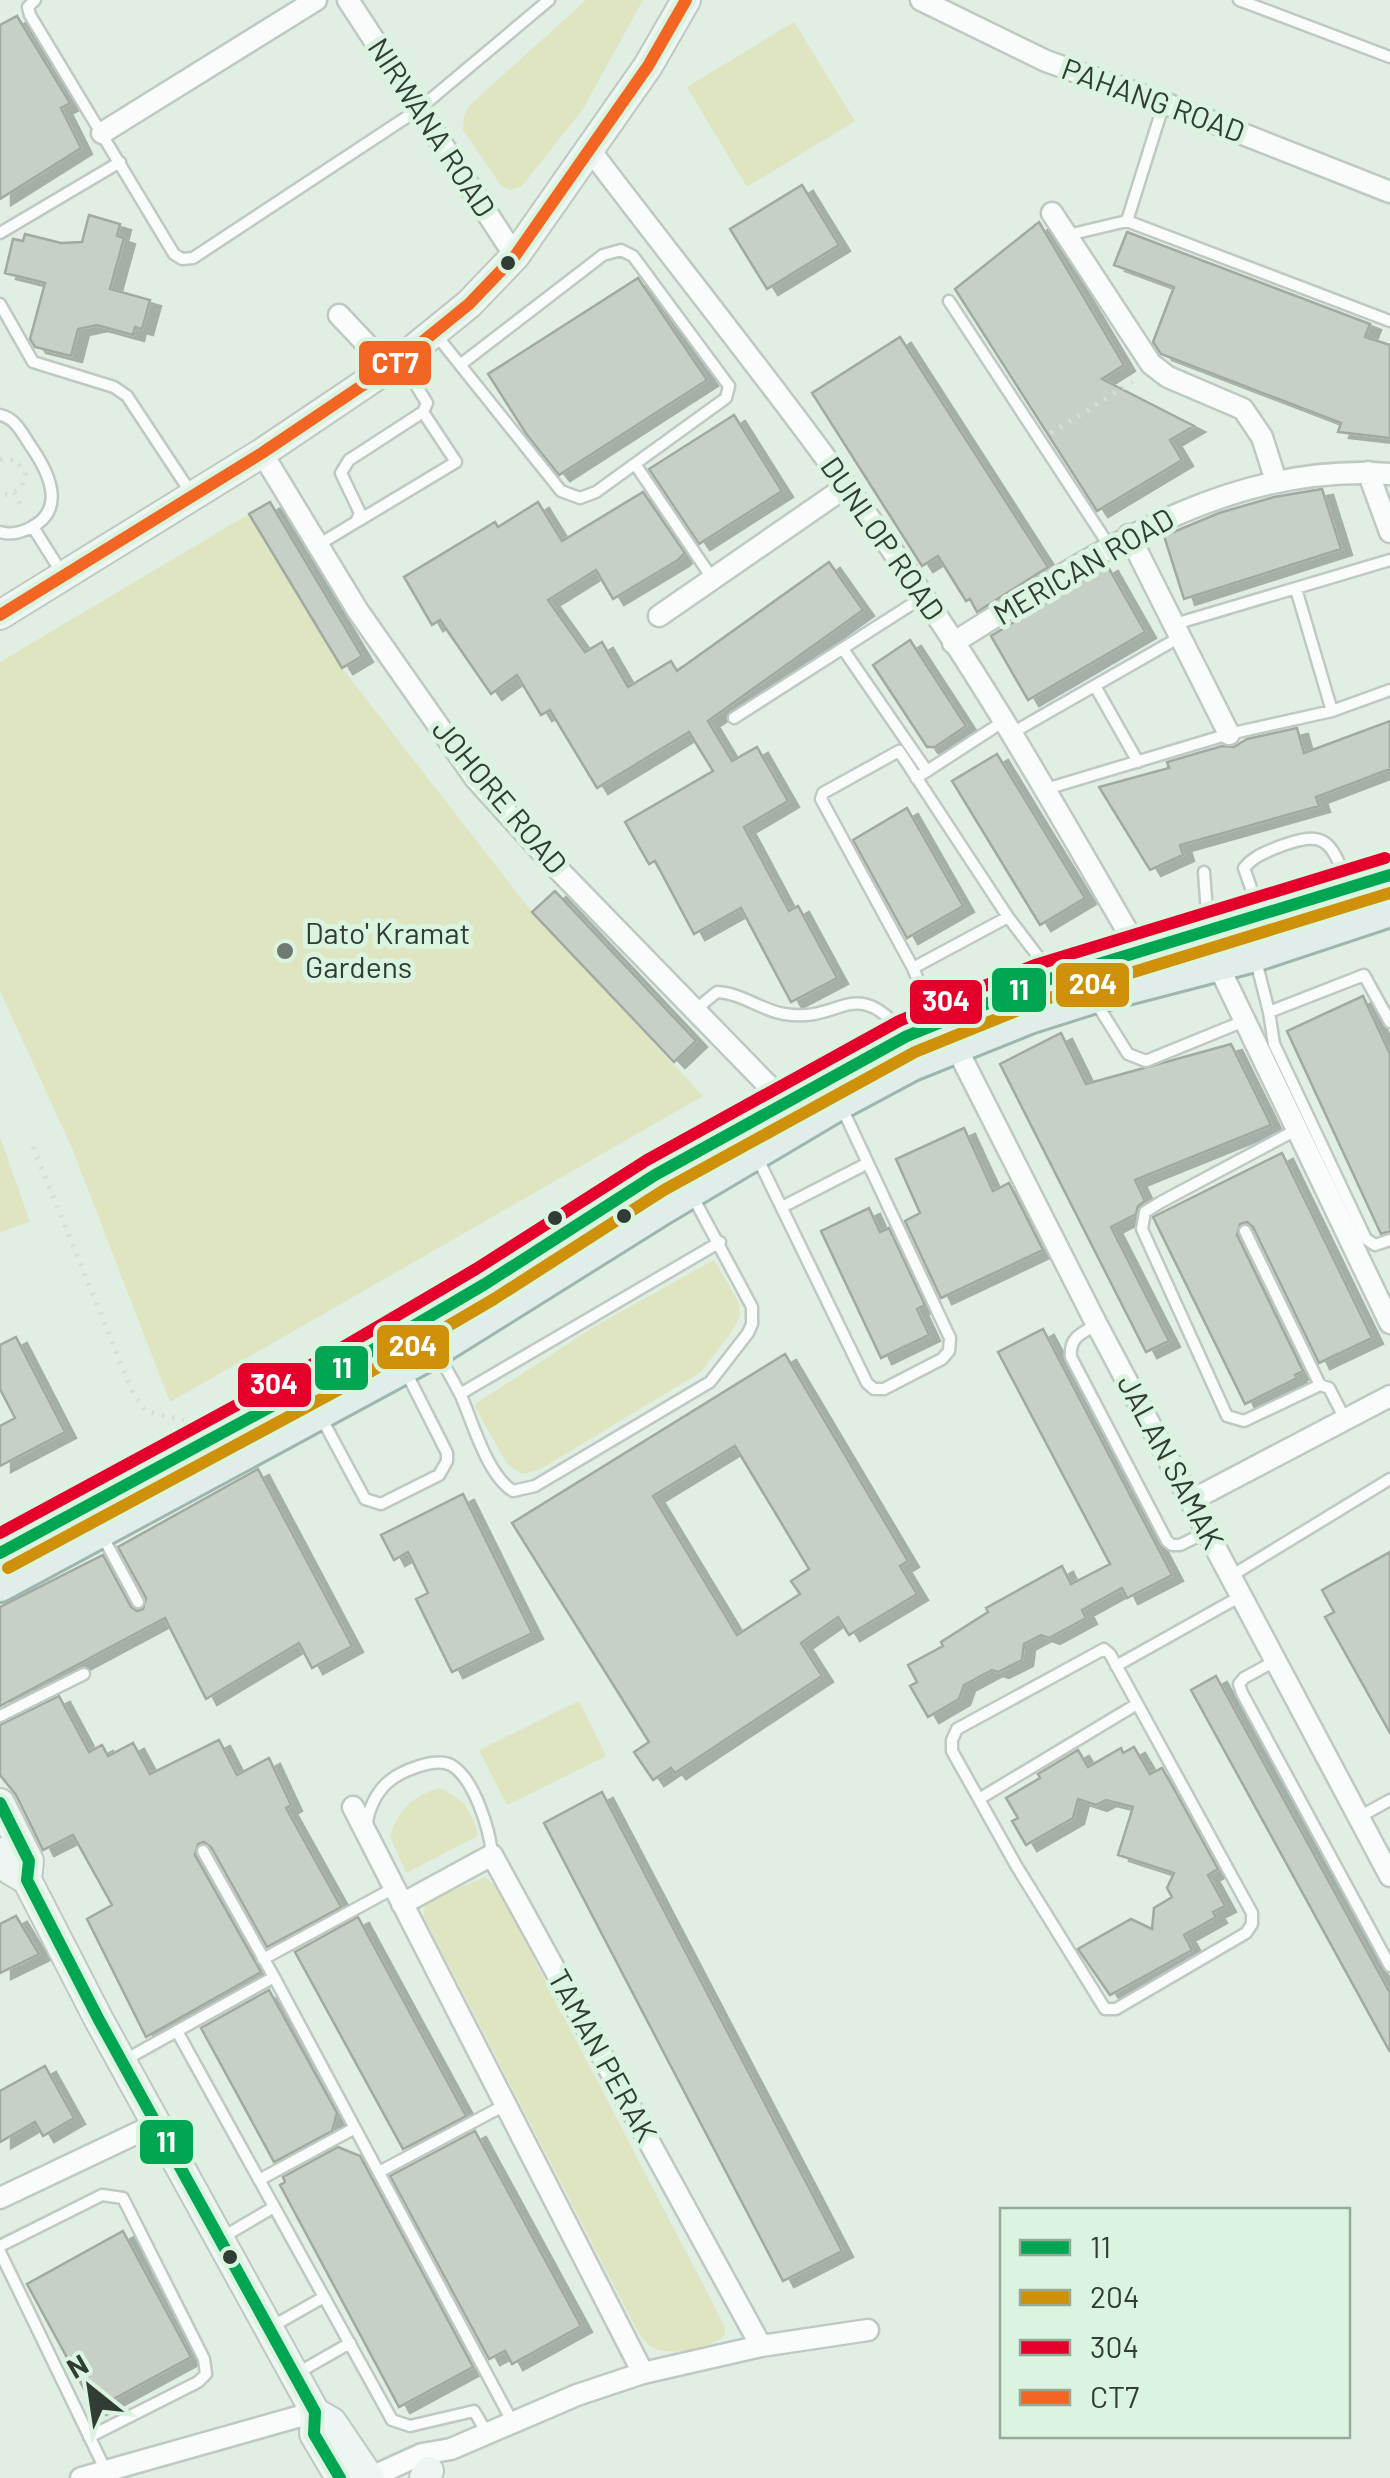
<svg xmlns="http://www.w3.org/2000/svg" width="1390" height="2478" font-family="Barlow,sans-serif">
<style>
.green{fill:#dfe5c0}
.building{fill:#c7d0c6;stroke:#a1a9a0;stroke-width:2.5;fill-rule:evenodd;filter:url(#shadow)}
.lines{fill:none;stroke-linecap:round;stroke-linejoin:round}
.lane-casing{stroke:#becac1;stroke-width:15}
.street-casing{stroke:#becac1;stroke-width:25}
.secondary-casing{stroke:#becac1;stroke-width:32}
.primary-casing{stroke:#9db6ae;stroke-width:38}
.path{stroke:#d9ddda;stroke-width:5;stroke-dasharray:2.5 8;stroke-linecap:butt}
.lane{stroke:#fafcfb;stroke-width:10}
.street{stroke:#fafcfb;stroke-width:20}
.secondary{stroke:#eef5f2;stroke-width:28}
.primary{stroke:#e1edea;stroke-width:32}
.bus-1-casing{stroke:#daf4e0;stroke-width:20}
.bus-2-casing{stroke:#daf4e0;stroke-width:20}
.bus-3-casing{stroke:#daf4e0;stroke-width:20}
.bus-4-casing{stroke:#daf4e0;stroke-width:20}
.bus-1{stroke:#00a651;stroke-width:12}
.bus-2{stroke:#cf910a;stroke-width:12}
.bus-3{stroke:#e4002b;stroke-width:12}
.bus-4{stroke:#f26522;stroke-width:12}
.bus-dot{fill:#313c34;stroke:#daf4e0;stroke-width:4}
.poi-dot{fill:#6e7a72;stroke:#daf4e0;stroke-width:4}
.labels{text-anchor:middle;stroke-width:10;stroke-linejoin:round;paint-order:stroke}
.street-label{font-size:30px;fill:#313c34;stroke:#daf4e0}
.poi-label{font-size:30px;fill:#313c34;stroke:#daf4e0;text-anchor:start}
.line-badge{stroke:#daf4e0;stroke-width:4}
.badge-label{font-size:28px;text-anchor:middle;font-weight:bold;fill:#fff}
</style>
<defs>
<filter id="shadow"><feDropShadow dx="11" dy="6" stdDeviation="0" flood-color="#0004"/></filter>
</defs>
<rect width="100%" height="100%" fill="#e0eee4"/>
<!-- green -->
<path class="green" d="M586,0H643L583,109L522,186L511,190L502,187L463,130L464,116L470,105Z
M794,22L855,121L747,187L687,87Z
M249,514L342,668L532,912L703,1096L170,1402L72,1148L0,991V662Z
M0,1137L30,1222L0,1232Z
M714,1260L738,1301L740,1316L730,1334L701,1372L539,1470L522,1474L507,1464L474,1405L597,1325Z
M579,1701L606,1756L507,1805L479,1750Z
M438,1788C461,1796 474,1811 478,1836L406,1873L390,1836C399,1809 412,1797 438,1788Z
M485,1877L497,1888L725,2327V2335C713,2347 676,2355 659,2350C650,2348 645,2341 639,2334L424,1917V1907L429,1901Z"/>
<!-- building -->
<path class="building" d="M17,16L70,103L61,108L81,148L0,199V25Z
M802,185L839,245L767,289L730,229Z
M89,215L120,224L117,236L124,238L110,289L150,300L142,329L135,327L133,335L97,325L78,329L71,356L35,347L30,339L45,283L5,273L13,239L23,241L25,234L61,243L82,242Z
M1039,222L1124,365L1102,379L1194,426L1170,440L1182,460L1097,511L955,289Z
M1127,232L1370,324L1365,337L1390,345V438L1338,432L1341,423L1161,354L1153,342L1174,287L1114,265Z
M638,278L707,380L559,475L527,435L488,374Z
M900,337L1048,567L977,612L970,599L966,601L938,556L922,566L812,393Z
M734,415L782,491L699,544L649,469Z
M1322,489L1341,549L1184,599L1164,536L1219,513L1274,497Z
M643,492L685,553L678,560L613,599L596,570L548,600L585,652L602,642L628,687L671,661L677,671L829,562L863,610L708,721L732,761L757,747L788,801L744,827L789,911L798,906L837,978L791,1002L741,908L694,934L655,861L649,864L625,822L713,771L689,732L597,788L550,710L541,715L517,675L491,694L440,620L432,625L404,577L495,522L498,527L538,502L562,541Z
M270,502L362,656L342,668L249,514Z
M1107,565L1145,632L1028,700L991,636Z
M910,640L966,726L935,747H927L873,665Z
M1390,721V769L1316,797L1319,806L1180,845L1183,855L1150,870L1099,787L1169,768L1167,762L1222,746L1234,747L1247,739L1297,728L1304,753Z
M997,754L1085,898L1040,925L952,781Z
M907,808L963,906L907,938L853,840Z
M555,891L696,1041L674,1062L532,912Z
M1363,996L1390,1054V1231L1381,1234L1287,1031Z
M1061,1033L1086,1084L1231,1044L1271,1125L1135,1180L1145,1201L1138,1206L1136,1214L1111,1227L1169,1341L1146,1352L1000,1064Z
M964,1128L993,1191L1009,1183L1043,1250L941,1298L905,1221L920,1213L896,1159Z
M1282,1153L1372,1338L1319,1363L1253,1227L1247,1222L1240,1224L1237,1235L1303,1371L1295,1375L1297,1378L1245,1404L1153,1217Z
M869,1208L880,1232L889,1228L925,1305L917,1309L929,1335L881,1358L821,1231Z
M1043,1329L1172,1575L1127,1598L1122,1588L1082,1610L1086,1618L1049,1638L1041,1635L1024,1644L1022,1660L998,1672L992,1670L964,1685L959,1699L928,1717L910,1686L917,1682L908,1665L943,1646L941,1642L988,1612L986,1608L1062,1566L1071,1584L1110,1564L998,1352Z
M16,1337L65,1432L0,1466V1426L15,1418L0,1389V1345Z
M785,1354L908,1561L900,1566L917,1594L849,1635L838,1617L801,1643L822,1676L675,1773L671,1768L653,1780L634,1752L649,1742L512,1523ZM735,1446L809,1569L791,1581L800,1594L737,1635L653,1496Z
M258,1469L352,1646L312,1668L299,1643L206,1699L165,1618L0,1706V1607L103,1555L131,1607L137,1611L143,1609L146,1598L118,1547Z
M463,1494L532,1633L452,1672L416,1599L428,1593L408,1552L394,1560L381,1535Z
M1390,1552V1733L1325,1617L1334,1612L1322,1590Z
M1216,1676L1390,1993V2052L1191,1690Z
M59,1696L89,1752L102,1745L108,1756L133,1743L150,1774L219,1740L237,1775L269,1758L291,1805L286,1808L341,1907L267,1947L211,1847L204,1842L198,1844L195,1855L261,1972L146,2037L87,1919L112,1905L73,1835L43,1850L16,1795L0,1775V1725Z
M1134,1747L1150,1774L1162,1768L1174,1789L1218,1869L1208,1875L1225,1906L1213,1912L1216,1917L1184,1935L1192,1950L1110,1995L1078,1949L1131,1919L1152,1929L1154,1908L1172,1897L1167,1888L1174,1873L1118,1855L1133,1807L1106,1800L1096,1805L1078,1799L1073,1818L1026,1845L1012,1821L1018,1818L1006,1798L1040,1778L1038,1774L1078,1750L1088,1767L1121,1748L1123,1753Z
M602,1792L842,2251L783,2281L544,1823Z
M16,1916L39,1954L0,1973V1924Z
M358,1917L466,2116L403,2149L295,1952Z
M269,1990L337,2113L332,2131L274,2162L201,2028Z
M45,2066L74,2118L43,2136L35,2122L0,2142V2091Z
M475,2131L581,2326L512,2364L505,2351L489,2359L390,2176Z
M338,2147L360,2156L473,2367L399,2407L280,2185L285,2182L283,2177Z
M123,2231L191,2357L95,2409L27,2284Z"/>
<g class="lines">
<defs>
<path id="lane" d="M35,0L28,7L30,15L174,254L182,259L193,258L419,109L549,0
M1239,0L1390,57
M1127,221L1390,321
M0,233L120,162
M1068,235L1127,221L1164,103
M949,301L1110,547
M0,304L33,362L114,387L127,396L193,496
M437,336L561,491L580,498L596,492L726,398L729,386L633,256L621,250L603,255L460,365
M0,415C16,418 23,435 32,448C49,473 67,510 30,528C19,533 11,535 0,532
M635,464L712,578
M358,521L456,462L423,412
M33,527L63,575
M318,545L356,522L360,513L341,473L349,460L423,412L427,403L401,361
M1296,589L1332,711
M1175,624L1390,560
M843,649L927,771L916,778
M1095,686L1138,762
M734,718L923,597
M1012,733L1180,637
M927,771L1004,721
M1046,789L1229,734L1332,711L1390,690
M1204,872L1208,925
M1259,911L1244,868C1254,856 1264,853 1278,847C1323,830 1331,838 1346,882
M1256,961L1269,1012L1364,975L1390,1022
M913,968L821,799L823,793L899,751L1008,917L1050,972
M1095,1001L1128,1054L1146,1061L1244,1021
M695,1010L717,992C741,993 761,1010 784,1014C843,1024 851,973 905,1034
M1269,1012L1274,1044L1366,1239L1375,1245L1390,1240
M934,1018L913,968L1008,917
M1296,1130L1161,1202L1145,1212L1142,1229L1227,1416L1244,1421L1320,1385L1329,1388L1345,1419
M757,1157L867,1383L874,1389H884L942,1359L949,1351L950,1338L842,1108
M782,1207L866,1164
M1245,1231L1320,1385
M1097,1325C1081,1333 1069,1338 1071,1357L1167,1541L1172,1545H1180L1207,1532
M438,1354C446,1369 455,1383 462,1398C473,1424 488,1476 513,1491L535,1486L710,1382L748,1333L752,1324V1307L693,1197
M460,1394L720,1242
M322,1419L365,1499L381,1504L439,1475L447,1461V1453L406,1372
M103,1537L138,1602
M1231,1576L1390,1479
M1104,1649L1110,1654L1252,1913V1924L1246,1933L1116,2009H1105L1017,1867L952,1751V1740L957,1729Z
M1275,1661L1244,1678L1239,1684L1242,1693L1390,1966
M1116,1666L1241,1596
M0,1716L84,1674
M979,1799L1137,1704
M1359,1817L1390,1800
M367,1824C368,1810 376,1793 387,1783C400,1771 435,1757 451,1765C474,1778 490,1830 492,1855
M203,1851L274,1977L512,2421
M263,1959L394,1888
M178,2033L392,2420L410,2426L474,2411L487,2433
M123,2061L274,1977
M379,2172L505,2105
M259,2180L355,2128
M223,2237L274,2207
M0,2246L102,2195L123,2198L204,2359L206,2374L198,2382L89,2437
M0,2252L106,2471
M273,2326L324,2297
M294,2375L350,2343"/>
<path id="street" d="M348,0L515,256
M921,0L1046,61L1164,103L1390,192
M102,133L316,0
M590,150C702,297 819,441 922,594C1001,709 1069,831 1139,951
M1052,213L1151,364L1168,377L1243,409L1262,437L1276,481
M339,315L389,368
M262,453L358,611L475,778L551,862L792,1110
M1368,472L1390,532
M1129,535L1229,734
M659,616L847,486
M953,643C1088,559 1224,461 1390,474
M1218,965L1390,1323
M955,1045L1097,1325L1390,1876
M1190,1501L1390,1396
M353,1807L643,2373
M402,1904L492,1855L761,2346
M0,2198L156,2124
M81,2478L315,2412
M369,2478L422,2454L451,2449L577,2395L643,2373L761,2346L868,2330"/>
<path id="secondary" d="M0,615L262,453L400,360L469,304L515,256L648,66L686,0
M0,1803L29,1861L27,1880L99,2020L315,2412L314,2434L340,2478
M0,1852L10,1870L27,1880
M315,2412L332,2422L370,2478
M424,2478L429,2471"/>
<path id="primary" d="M0,1553L342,1368L485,1284L655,1175L907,1036L1040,982L1390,875
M0,1585L435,1350L662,1208L839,1103L912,1064L1029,1017L1092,997L1254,955L1390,910"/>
</defs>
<!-- lane casing -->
<use href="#lane" class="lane-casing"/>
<!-- street casing -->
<use href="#street" class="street-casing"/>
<!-- secondary casing -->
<use href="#secondary" class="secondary-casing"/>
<!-- primary casing -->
<use href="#primary" class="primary-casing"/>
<!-- path -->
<path class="path" d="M1051,433L1135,380
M0,459L16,460L25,473L22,487L9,495L0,493
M14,492L24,511
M33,1147L133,1393L145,1411L184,1420"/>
<!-- lane -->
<use href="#lane" class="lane"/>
<!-- street -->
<use href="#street" class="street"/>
<!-- secondary -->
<use href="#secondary" class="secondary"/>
<!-- primary -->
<use href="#primary" class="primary"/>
<defs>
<path id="bus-1" d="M0,1553L342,1368L485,1284L655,1175L907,1036L1040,982L1390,875
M0,1803L29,1861L27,1880L99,2020L315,2412L314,2434L340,2478"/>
<path id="bus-2" d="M8,1568L351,1383L494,1299L664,1190L915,1052L1046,999L1390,893"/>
<path id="bus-3" d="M0,1533L333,1353L476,1269L647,1160L899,1021L1035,965L1385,858"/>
<path id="bus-4" d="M0,615L262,453L400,360L469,304L515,256L648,66L686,0"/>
</defs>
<!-- bus-1 casing -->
<use href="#bus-1" class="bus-1-casing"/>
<!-- bus-2 casing -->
<use href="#bus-2" class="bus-2-casing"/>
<!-- bus-3 casing -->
<use href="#bus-3" class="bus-3-casing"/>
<!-- bus-4 casing -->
<use href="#bus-4" class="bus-4-casing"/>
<!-- bus-1 -->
<use href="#bus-1" class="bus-1"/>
<!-- bus-2 -->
<use href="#bus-2" class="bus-2"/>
<!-- bus-3 -->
<use href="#bus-3" class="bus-3"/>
<!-- bus-4 -->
<use href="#bus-4" class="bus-4"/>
</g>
<!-- markers -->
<g class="bus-dot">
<circle cx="508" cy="263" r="9"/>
<circle cx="624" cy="1216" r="9"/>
<circle cx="555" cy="1218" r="9"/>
<circle cx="230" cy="2257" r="9"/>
</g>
<circle class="poi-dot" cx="285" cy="951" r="10"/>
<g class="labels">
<!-- street labels -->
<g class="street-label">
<text transform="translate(1153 101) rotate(20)" y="10">PAHANG ROAD</text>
<text transform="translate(431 128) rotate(57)" y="10">NIRWANA ROAD</text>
<text transform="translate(882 539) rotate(55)" y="10">DUNLOP ROAD</text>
<text transform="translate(1084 567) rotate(-30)" y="10">MERICAN ROAD</text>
<text transform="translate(499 797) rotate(50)" y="10">JOHORE ROAD</text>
<text transform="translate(1170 1462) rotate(62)" y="10">JALAN SAMAK</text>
<text transform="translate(602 2056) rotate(61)" y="10">TAMAN PERAK</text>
</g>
<!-- poi labels -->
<g class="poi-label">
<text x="305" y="944">Dato' Kramat<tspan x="305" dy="34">Gardens</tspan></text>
</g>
</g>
<g class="line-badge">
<rect x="357" y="339" width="76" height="48" rx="10" fill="#f26522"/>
<rect x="1054" y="961" width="77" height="48" rx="10" fill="#cf910a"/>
<rect x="990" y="966" width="58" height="48" rx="10" fill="#00a651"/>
<rect x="908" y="978" width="76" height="48" rx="10" fill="#e4002b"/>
<rect x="375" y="1323" width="76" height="48" rx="10" fill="#cf910a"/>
<rect x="313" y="1344" width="57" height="48" rx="10" fill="#00a651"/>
<rect x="236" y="1361" width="77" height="48" rx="10" fill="#e4002b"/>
<rect x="138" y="2118" width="57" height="48" rx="10" fill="#00a651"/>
</g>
<g class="badge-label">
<text x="395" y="373">CT7</text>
<text x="1093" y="994">204</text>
<text x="1019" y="1000">11</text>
<text x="946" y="1011">304</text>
<text x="413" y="1356">204</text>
<text x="342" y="1378">11</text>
<text x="274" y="1394">304</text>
<text x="166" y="2152">11</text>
</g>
<!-- legend -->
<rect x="1000" y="2208" width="350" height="230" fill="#daf4e0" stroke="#96aa9b" stroke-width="2.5"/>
<rect x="1020" y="2240" width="50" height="15" fill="#00a651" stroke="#96aa9b" stroke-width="2.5"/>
<text x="1090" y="2258" font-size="30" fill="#313c34">11</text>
<rect x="1020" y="2290" width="50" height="15" fill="#cf910a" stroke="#96aa9b" stroke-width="2.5"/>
<text x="1090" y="2308" font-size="30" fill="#313c34">204</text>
<rect x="1020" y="2340" width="50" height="15" fill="#e4002b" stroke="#96aa9b" stroke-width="2.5"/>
<text x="1090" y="2358" font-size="30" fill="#313c34">304</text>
<rect x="1020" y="2390" width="50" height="15" fill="#f26522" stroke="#96aa9b" stroke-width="2.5"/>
<text x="1090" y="2408" font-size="30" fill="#313c34">CT7</text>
<!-- north arrow -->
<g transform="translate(90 2388) rotate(330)" stroke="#daf4e0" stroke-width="8" paint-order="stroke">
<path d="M0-8L18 38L0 25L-18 38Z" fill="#313c34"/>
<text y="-15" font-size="28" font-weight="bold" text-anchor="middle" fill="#313c34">N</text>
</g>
</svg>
